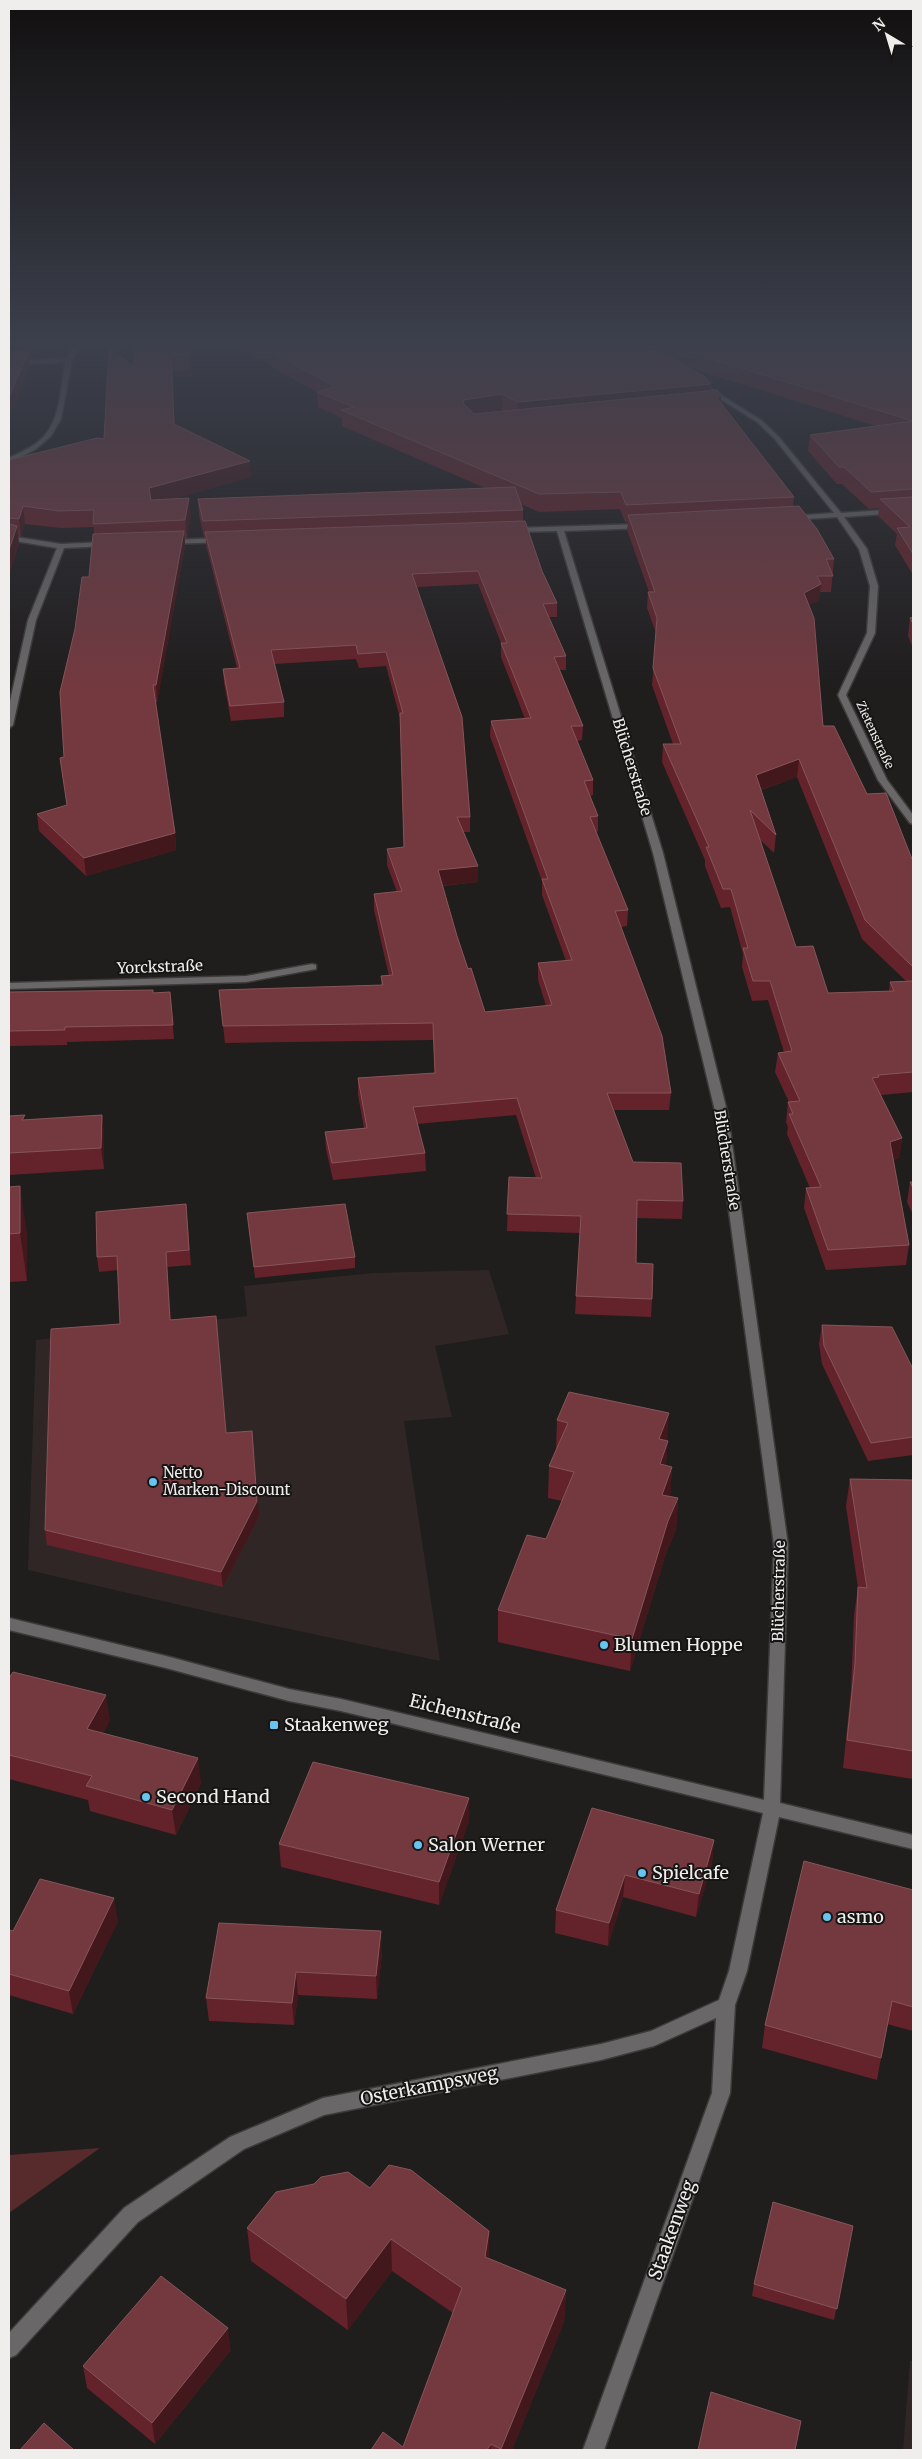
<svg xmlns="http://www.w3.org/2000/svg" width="922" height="2459" font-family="Merriweather,serif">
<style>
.built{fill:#302626}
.green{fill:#572b2b}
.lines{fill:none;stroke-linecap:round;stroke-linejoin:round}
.minor-casing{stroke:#3d3a3a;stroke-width:3}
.minor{fill:#696767;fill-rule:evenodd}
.wall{fill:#64232a;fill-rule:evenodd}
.shaded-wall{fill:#42181c}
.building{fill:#73393f;stroke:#86555a;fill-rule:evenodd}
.poi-dot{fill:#66c4ef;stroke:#171414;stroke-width:2}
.labels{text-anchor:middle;stroke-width:4;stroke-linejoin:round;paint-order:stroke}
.far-street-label{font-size:12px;fill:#f0eded;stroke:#171414}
.street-label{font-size:15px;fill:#f0eded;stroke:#171414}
.poi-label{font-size:15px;fill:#f0eded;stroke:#171414;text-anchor:start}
.near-poi-label{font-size:18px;fill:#f0eded;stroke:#171414;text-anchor:start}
.near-street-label{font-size:18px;fill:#f0eded;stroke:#171414}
</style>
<rect width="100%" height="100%" fill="#201d1d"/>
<!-- built -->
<path class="built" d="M489,1270L509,1334L435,1346L452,1417L404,1421L440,1661L219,1614L28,1570L36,1340L247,1316L244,1286L373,1273Z
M910,2361H913V2450H903Z"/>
<!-- green -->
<path class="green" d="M100,2148L9,2213V2155Z"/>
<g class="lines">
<defs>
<path id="minor" d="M77,342H83L72,360L61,419L51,436L36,449L9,463V458C21,452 36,446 45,435C61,416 61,385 65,362L9,366V362L67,358Z
M708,387L761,420L778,436L841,513L913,508V512L844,517L867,549L878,586L875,633L846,695L887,780L913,815V824L910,823L878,780L838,695L867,633L870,586L859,549L837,517L790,520V516H793L834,513L774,438L757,422L706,390V388Z
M643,524L647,526L646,528L564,531L663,853L728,1115L788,1545L780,1803L913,1835V1849L779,1817L747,1971L735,2005L730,2093L604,2450H583L712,2093L716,2018L654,2046L601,2060L324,2115L244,2149L138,2222L16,2355L9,2358V2333L124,2208L230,2137L323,2098L601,2044L651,2031L719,2000L729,1971L763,1813L341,1711L289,1701L166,1668L9,1630V1618L166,1656L289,1689L341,1699L764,1800L774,1545L716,1115L653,853L557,531L513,532L509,530L513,528Z
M9,536L61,544L108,542L112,544L108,546L64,548L36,620L13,725L9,728V706L28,620L57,548L9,540Z
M223,538H226V542L168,544L164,542L168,540Z
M312,964L316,965V969L246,982L9,989V983L246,976Z"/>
</defs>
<!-- minor casing -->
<use href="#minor" class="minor-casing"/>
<!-- minor -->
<use href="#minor" class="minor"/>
</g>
<!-- wall -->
<path class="wall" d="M134,342H193L190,370L172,371L175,425L251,477L172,499L191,515L187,538H185V546L157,702H155L175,833L176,850L86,876L39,831L37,814L67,805L60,758L64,757L89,577L94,534V527L61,528L25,524L21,536H18L19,544L9,575V460L104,439L134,366Z
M227,342H913V575L895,545L897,534L878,516L879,508L869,509L842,484H837L808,451L810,435L876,426L690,368L711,384V391L721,395L720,403L794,497L793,506L834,559L831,592H820L819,600L809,605L823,726L867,794L912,859H913V1092L881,1095L902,1138L899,1158L893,1160L909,1245L906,1265L826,1270L804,1208L806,1188H810L787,1134L788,1127L786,1122L788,1102H789L775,1072L778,1053L784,1052L768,1000L752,1001L742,967L743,954L730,907L721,908L705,866V860L662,762L663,744H673L652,685L656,633L647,608L648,592H649L627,530L628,522H625L620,509L539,512L521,504L523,510V521L542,571L557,603V617H549L566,656V670H560L583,726L582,740L577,741L593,780V795L590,796L598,816V831L596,832L628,910L627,926L621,927L671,1093L669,1110H614L633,1162L683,1201L682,1219L636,1218V1263L652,1299L651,1317L575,1314L580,1233L507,1231L509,1177L536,1178L516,1115L417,1124L425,1153L426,1171L333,1180L326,1149L325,1132L364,1128L358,1095V1078L435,1073L433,1040L225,1043L219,990L381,985V976H389L374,910V894L397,892L387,865V849L404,847L400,718L386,666L359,668L356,659L274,664L284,702V717L231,721L224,683L223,669L237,668L206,545V537H204L199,515L198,499L485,488L342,426V418L318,407L317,392ZM502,410L503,411L486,413ZM478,584L501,643V657L525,719L491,721L490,736L542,881V895L566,961L538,963V980L546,1006L485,1012L468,969L457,936L443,886L478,882L463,832H470V817L417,587ZM797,777L862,939L906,981L890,982L889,991L828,993L796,947L760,840L774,853L776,835L761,790Z
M913,609V648L908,636L910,618L912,617Z
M153,990V993L170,992L174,1039L67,1042V1045L9,1046V992Z
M102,1115L104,1136V1169L9,1175V1116L26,1120Z
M910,1182H913V1215L907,1202Z
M9,1187L27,1233V1281L9,1282Z
M186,1204L191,1265L167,1267L171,1320L226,1433L259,1516L223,1587L47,1545L45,1530L120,1324L118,1270L99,1272L97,1257Z
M247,1213L355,1257V1268L255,1278Z
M822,1325L913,1369V1455L868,1461L822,1364L819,1344Z
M557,1420L667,1441L666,1466L672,1467L670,1496L678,1498L676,1530L666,1553L630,1671L498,1642V1610L546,1539L562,1501L548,1498L549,1466L556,1450Z
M850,1479L913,1480V1779L843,1768L851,1691L854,1615L858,1588L846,1506Z
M9,1678L110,1720L103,1733L201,1783L176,1835L90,1811L88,1800L9,1779Z
M592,1808L714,1840L712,1863L696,1917L623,1897L608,1946L555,1933L556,1910Z
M469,1821L439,1905L281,1867L279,1844Z
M913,1890V2031L887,2024L877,2080L762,2048L765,2025Z
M118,1921L73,2014L9,1995V1930L13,1931Z
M219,1923L382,1953L377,1999L298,1995L294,2025L209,2021L206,1998Z
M370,2188L489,2231V2258L566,2290L564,2322L512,2450H371L403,2447L453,2313L392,2271L348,2330L251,2261L247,2228Z
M853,2226L834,2320L752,2296L754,2284Z
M231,2350L155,2444L87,2388L83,2366Z"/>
<!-- shaded-wall -->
<path class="shaded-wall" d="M191,342H193L190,370L189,355Z
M29,343L31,359H30V366L9,418V345Z
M171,355L172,371L175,440L174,424Z
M711,384L710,399L517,418L518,402Z
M502,394V410L464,416L463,403L464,400Z
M721,395L720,411L717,398Z
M250,461L251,477L150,505L149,488Z
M189,498L191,515L187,538L185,520Z
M23,506L25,524L21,536L19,519Z
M17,526L19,544L9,575V550Z
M184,531L185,546L157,702L156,685Z
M821,584L819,600L802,609L804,593Z
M799,759L797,777L754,792L756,775Z
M175,833L176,850L86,876L84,858Z
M478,866V882L439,886L438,870Z
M102,1115L104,1136V1169L101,1148Z
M902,1138L899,1158L887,1162L890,1142Z
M20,1186L27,1233V1281L20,1233Z
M166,1252L167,1267L172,1335L170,1320Z
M669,1413L667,1445L659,1439Z
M252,1431L259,1516L223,1587L221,1572Z
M668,1441L665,1473L660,1464Z
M672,1467L670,1499L662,1495Z
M678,1498L676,1530L666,1553L630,1671L632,1639L668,1521Z
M106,1695L110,1720L91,1754L87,1729Z
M198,1758L201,1783L176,1835L172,1810Z
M469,1798V1821L439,1905V1882Z
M714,1840L712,1863L696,1917L699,1894Z
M625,1875L623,1897L608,1946L609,1923Z
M114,1898L118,1921L73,2014L69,1991Z
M381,1931L382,1953L377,1999L376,1976Z
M296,1972L298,1995L294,2025L292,2003Z
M489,2231V2263L485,2257Z
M391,2239L392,2271L348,2330L346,2299Z
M566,2290L564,2322L512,2450H501Z
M228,2328L231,2350L155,2444L152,2423Z
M491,2444V2450H487Z"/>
<!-- building -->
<path class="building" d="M9,342H29V343L9,345Z
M134,342H191L189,355H171L174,424L250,461L149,488L151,500L189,498L185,520L93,524L94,510L59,511L23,506L19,519L9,518V460L97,438L104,439L109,348L134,366Z
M254,342H583L593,346L634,342L661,352L704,376L711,384L518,402L502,394L464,400L463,403L474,414L717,390L721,395L717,398L794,497L626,505L621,492L539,494L341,410L354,407L317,392L335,387Z
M651,342H913V421L682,350L689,358Z
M29,351L9,397V352Z
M913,421V489L871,492L844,467H839L810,435Z
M515,487L523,510L203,521L198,499Z
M913,497V554L897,528L910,527L880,499Z
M799,506L817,529L834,559H826L833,576H817L821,584L804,593L814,618L823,726H834L867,794L886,793L912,859H913V967L865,920L799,759L756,775L776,835L750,810L796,947L813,946L828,993L894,991L890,982L913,981V1072L878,1075L879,1077L872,1078L902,1138L890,1142L909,1245L828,1250L806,1188L821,1187L789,1114H793L788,1102L800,1101L778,1053L792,1051L770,981H753L743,948H748L731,889H723L706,847H709L663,744H681L653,668L657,618L648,592H655L628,515Z
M525,521L542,571L557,603L543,604L566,656L554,657L583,726H571L593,780L584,781L598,816L590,817L628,910L615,911L662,1036L671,1093H607L633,1162L681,1163L683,1201L637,1200L636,1263L653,1264L652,1299L576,1296L581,1216L507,1214L509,1177L542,1178L517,1098L413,1107L425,1153L332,1163L325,1132L367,1128L358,1078L435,1073L433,1023L223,1026L219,990L383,985L381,976L393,975L374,894L402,891L387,849L404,847L400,713H403L386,652L358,654L356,645L271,650L284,702L230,706L223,669L240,668L205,532ZM478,571L507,643H501L531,718L491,721L548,879H542L572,960L538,963L552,1005L485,1012L471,968L468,969L457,936L438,870L478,866L457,817H470L462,717L412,574Z
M9,524L17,526L9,550Z
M184,531L156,685H153L175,833L84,858L37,814L67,805L60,758L64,757L60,692L75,629L82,577H89L93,534Z
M913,617V624L910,618Z
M153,990V993L170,992L173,1025L65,1027V1030L9,1031V992Z
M25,1115L22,1120L102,1115L101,1148L9,1153V1116Z
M910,1182H913V1188Z
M20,1186V1233L9,1234V1187Z
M186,1204L189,1250L166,1252L170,1320L216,1316L226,1433L252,1431L257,1501L221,1572L45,1530L51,1329L120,1324L117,1256L97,1257L96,1212Z
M345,1204L355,1257L254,1267L247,1213Z
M822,1325L892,1327L913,1369V1437L871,1443L824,1346Z
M569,1392L669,1413L659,1439L668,1441L660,1464L672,1467L662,1495L678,1498L668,1521L632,1639L498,1610L527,1535L546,1539L574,1472L549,1466L568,1423L557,1420Z
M850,1479L913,1480V1751L847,1740L855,1663L858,1587L867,1588Z
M13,1672L106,1695L87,1729L198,1758L172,1810L86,1786L92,1776L9,1755V1678Z
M313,1762L469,1798L439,1882L279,1844Z
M592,1808L714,1840L699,1894L625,1875L609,1923L556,1910Z
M804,1861L913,1890V2007L892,2001L881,2058L765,2025Z
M40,1879L114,1898L69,1991L9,1974V1930L13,1931Z
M219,1923L381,1931L376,1976L296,1972L292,2003L206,1998Z
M389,2165L411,2170L489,2231L485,2257L566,2290L501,2449L491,2444L487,2450H371L383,2432L403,2447L462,2288L391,2239L346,2299L247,2228L276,2192L314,2184L321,2177L348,2172L370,2188Z
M773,2202L853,2226L837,2309L754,2284Z
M161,2276L228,2328L152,2423L83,2366Z
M711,2392L801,2421L795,2450H698Z
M44,2423L74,2450H20Z"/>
<!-- sky -->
<linearGradient id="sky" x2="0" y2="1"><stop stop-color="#121010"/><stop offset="0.5" stop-color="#3c404c"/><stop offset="1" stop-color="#3c404c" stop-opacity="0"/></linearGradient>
<rect width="922" height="686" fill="url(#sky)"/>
<!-- markers -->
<g class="poi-dot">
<circle cx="153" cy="1482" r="5"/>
<circle cx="604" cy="1645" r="5"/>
<rect x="269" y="1720" width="10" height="10" rx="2.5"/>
<circle cx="146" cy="1797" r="5"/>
<circle cx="418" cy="1845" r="5"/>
<circle cx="642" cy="1873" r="5"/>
<circle cx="827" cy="1917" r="5"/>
</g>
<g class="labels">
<!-- far-street labels -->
<g class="far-street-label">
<text transform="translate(875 735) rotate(65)" y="4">Zietenstraße</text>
</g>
<!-- street labels -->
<g class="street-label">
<text transform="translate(632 767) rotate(73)" y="5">Blücherstraße</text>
<text transform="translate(160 967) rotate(-2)" y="5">Yorckstraße</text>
<text transform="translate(727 1160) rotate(81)" y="5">Blücherstraße</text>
<text transform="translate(779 1591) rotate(-89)" y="5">Blücherstraße</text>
</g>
<!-- poi labels -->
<g class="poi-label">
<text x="163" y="1478">Netto<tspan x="163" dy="17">Marken-Discount</tspan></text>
</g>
<!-- near-poi labels -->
<g class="near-poi-label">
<text x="614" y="1651">Blumen Hoppe</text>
<text x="284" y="1731">Staakenweg</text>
<text x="156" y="1803">Second Hand</text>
<text x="428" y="1851">Salon Werner</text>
<text x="652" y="1879">Spielcafe</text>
<text x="837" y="1923">asmo</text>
</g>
<!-- near-street labels -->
<g class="near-street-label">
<text transform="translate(465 1714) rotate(14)" y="6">Eichenstraße</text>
<text transform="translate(429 2086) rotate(-11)" y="6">Osterkampsweg</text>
<text transform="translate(672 2230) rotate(-70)" y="6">Staakenweg</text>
</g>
</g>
<!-- border -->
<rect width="922" height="2459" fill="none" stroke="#f0eded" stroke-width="20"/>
<!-- north arrow -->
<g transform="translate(887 35) rotate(322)" stroke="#171414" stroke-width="4" paint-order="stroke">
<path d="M0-4L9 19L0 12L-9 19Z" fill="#f0eded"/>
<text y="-8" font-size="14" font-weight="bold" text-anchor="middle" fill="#f0eded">N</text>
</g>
</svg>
